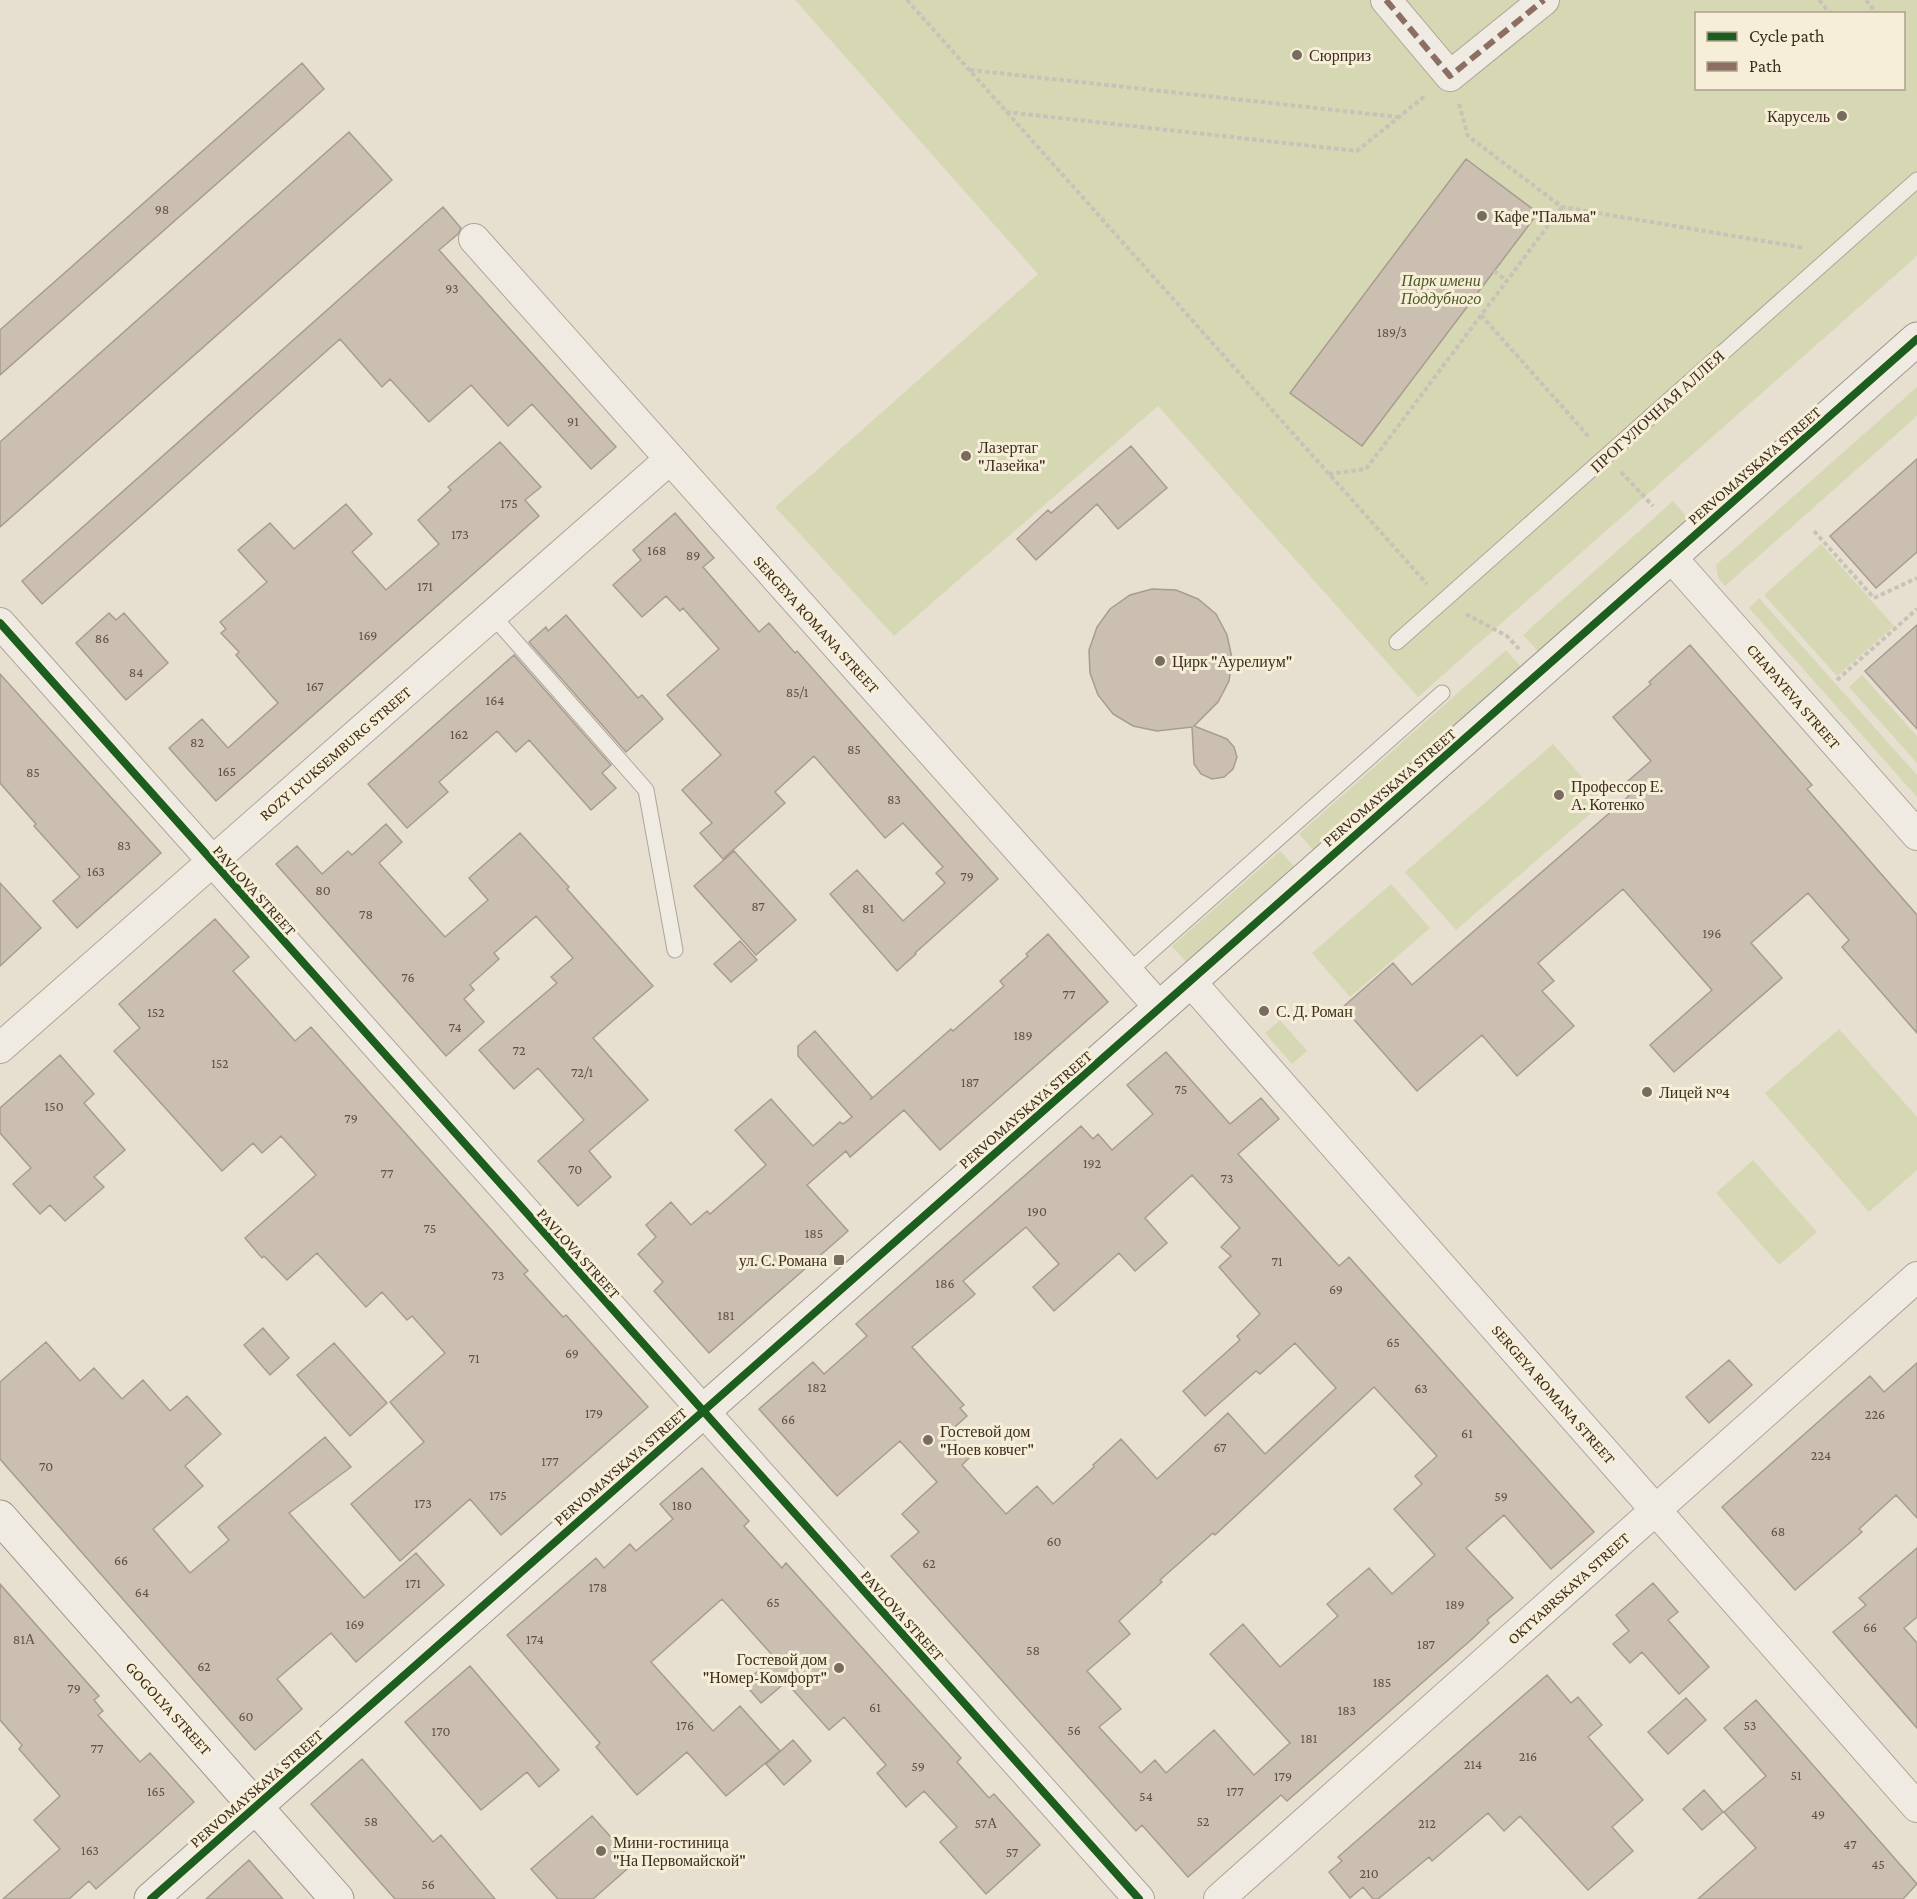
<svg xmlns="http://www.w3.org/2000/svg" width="1917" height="1899" font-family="'Crimson Pro',serif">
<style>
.green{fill:#d6d7b3;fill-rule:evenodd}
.building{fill:#cbbfb2;stroke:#a89c90;stroke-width:1.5;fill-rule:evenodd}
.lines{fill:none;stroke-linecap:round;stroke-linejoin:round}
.lane-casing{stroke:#ada599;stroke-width:17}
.street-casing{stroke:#ada599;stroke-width:32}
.secondary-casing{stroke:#9c958a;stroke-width:35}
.path{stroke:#c8c2b9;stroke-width:4;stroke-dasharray:4.5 3;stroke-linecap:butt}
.lane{stroke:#efebe3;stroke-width:15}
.street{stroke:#efebe3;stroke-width:30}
.secondary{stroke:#efebe3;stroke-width:33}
.quiet{stroke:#8d6e63;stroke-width:6;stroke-dasharray:12 6;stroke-linecap:butt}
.cycleway-casing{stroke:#f7eed8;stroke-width:11}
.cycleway{stroke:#1b5e20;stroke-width:8}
.poi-dot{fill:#786c5e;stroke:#f7eed8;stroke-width:2}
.labels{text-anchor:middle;stroke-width:6;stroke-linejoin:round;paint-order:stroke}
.number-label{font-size:14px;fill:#605244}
.poi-label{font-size:16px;fill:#3d2e20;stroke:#f7eed8;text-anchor:start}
.park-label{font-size:16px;font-style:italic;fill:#4d5a26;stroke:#f7eed8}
.street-label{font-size:16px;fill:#3d2e20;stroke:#f7eed8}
</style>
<rect width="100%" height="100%" fill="#e7e0d1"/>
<!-- green -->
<path class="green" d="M795,0H1917V256L1418,697L1158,406L894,636L775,507L1038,274ZM1696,14H1904V88H1696Z
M1917,387V416L1725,586L1718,578L1716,565Z
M1673,501L1688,518L1538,651L1523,635Z
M1821,544L1894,626L1837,676L1764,595Z
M1759,598L1917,775V797L1749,608Z
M1506,650L1521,667L1313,850L1299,834Z
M1862,675L1917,736V763L1849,687Z
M1553,744L1604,802L1456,930L1405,872Z
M1280,851L1295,867L1187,963L1172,946Z
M1391,884L1430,928L1350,997L1312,953Z
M1280,1020L1307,1051L1292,1064L1265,1033Z
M1839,1029L1917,1117V1170L1869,1212L1765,1093Z
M1753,1160L1817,1232L1779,1265L1716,1193Z"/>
<!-- building -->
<path class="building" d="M302,63L324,89L0,375V330Z
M349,132L392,180L0,527V442Z
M1466,159L1538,213L1362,446L1290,393Z
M443,207L461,228L458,234L439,250L616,447L591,469L532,404L508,426L471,385L429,422L390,379L382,387L340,339L42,604L22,581Z
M500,442L541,487L525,500L539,516L216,801L169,748L202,719L228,748L278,703L236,655L239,652L221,633L226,629L220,622L267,582L238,550L270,523L294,549L346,504L372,534L352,552L386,590L439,544L418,520L451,490L448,487Z
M1131,446L1167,488L1118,529L1097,504L1036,560L1017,539L1048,510L1051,513Z
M1917,459V552L1876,588L1830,536Z
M675,513L714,558L703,567L759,632L769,623L795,653L797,651L998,879L915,953L916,954L897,971L830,894L857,870L903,921L945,883L936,873L943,867L903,823L885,838L814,756L775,792L785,803L723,859L700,833L712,823L682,790L721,755L667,695L719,649L683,608L680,611L666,596L642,617L613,585L641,560L633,550Z
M1152,589L1176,590L1198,599L1216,614L1227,635L1232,658L1229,681L1218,702L1194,726L1227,739L1234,747L1237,757L1233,769L1224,777L1212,779L1201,774L1194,764L1192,727L1157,731L1133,726L1113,714L1098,695L1090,673L1089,650L1097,627L1110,609L1130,595Z
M109,613L116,620L124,613L168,663L126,700L76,643Z
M566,615L638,698L642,695L663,719L626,752L529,642L546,627L548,631Z
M1917,625V729L1865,671Z
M1690,645L1812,785L1807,789L1917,915V1033L1842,947L1849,940L1808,893L1751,943L1782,978L1674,1072L1650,1045L1712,990L1623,889L1538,963L1554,981L1542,991L1574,1026L1517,1076L1482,1035L1417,1091L1343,1007L1393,963L1412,985L1629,796L1621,787L1651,761L1613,717L1651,684L1649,682Z
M514,655L611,765L602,773L616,788L591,810L529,740L516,752L497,731L439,782L448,792L407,828L368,784Z
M0,674L161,853L77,928L53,901L80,877L34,826L36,824L0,783Z
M386,824L402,842L379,863L445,937L488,900L469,878L520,833L569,887L567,889L653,986L593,1038L648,1100L589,1151L611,1177L578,1206L538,1161L584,1120L538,1068L514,1089L479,1050L557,983L551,977L573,958L536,916L494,953L499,959L470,985L474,990L464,999L484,1022L446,1056L276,864L297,846L322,874L348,851L352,855Z
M734,851L796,920L756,955L694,886Z
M0,883L41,928L0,966Z
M215,919L249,957L233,971L295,1041L311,1027L528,1271L524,1274L563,1317L566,1315L648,1407L501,1535L470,1499L400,1561L351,1504L424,1442L390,1402L445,1353L412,1316L407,1320L382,1292L366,1307L317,1253L287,1280L264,1256L262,1258L245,1238L316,1175L281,1136L262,1153L253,1143L222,1171L114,1051L140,1028L119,1004Z
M1048,934L1108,1002L940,1150L904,1110L850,1157L846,1151L807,1185L848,1231L709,1353L654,1291L663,1282L638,1254L656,1237L646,1225L671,1202L691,1225L707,1211L710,1214L766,1165L735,1130L771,1099L813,1146L840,1122L843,1124L852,1117L798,1056V1046L815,1031L872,1097L870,1100L951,1029L953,1031L1004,986L1000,981L1028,956L1026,954Z
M740,941L757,960L731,982L714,964Z
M1166,1052L1230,1124L1261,1098L1279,1119L1238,1154L1339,1266L1349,1257L1594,1532L1551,1569L1504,1515L1466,1548L1513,1598L1487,1620L1489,1623L1471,1640L1287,1801L1281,1795L1188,1877L1142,1825L1136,1831L891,1556L919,1532L902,1514L937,1482L900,1441L837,1496L759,1409L813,1362L824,1374L867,1336L856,1324L1081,1126L1093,1139L1098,1134L1112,1150L1153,1114L1127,1085ZM1192,1175L1240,1228L1221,1247L1231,1256L1219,1267L1260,1314L1237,1336L1240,1340L1183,1391L1205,1416L1256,1371L1260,1374L1295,1343L1336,1388L1265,1454L1228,1413L1157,1479L1121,1439L1093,1465L1094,1467L1053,1504L1037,1486L1006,1514L962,1465L970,1457L948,1433L967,1416L960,1408L964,1405L912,1347L973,1296L975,1294L963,1281L1026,1227L1059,1264L1033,1287L1054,1311L1119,1253L1135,1271L1167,1243L1145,1218ZM1374,1387L1437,1456L1415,1476L1422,1484L1394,1509L1435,1555L1392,1594L1369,1568L1327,1604L1338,1616L1280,1667L1243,1624L1210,1654L1290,1743L1254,1775L1214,1730L1166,1773L1155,1760L1141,1773L1099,1727L1121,1709L1087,1671L1130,1634L1119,1621L1162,1582L1160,1580L1213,1533L1215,1535Z
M60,1055L94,1094L84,1103L125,1150L94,1177L104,1187L65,1221L50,1205L40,1214L13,1184L31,1168L0,1133V1108Z
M263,1328L289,1358L270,1375L244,1345Z
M46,1342L80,1381L94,1368L122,1399L143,1380L170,1411L187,1396L221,1434L185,1466L203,1486L153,1529L190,1573L229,1540L218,1527L325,1437L351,1467L289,1513L364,1598L416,1553L444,1585L356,1662L331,1633L277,1679L302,1709L255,1750L0,1459V1382Z
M334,1343L387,1403L350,1436L297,1375Z
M1729,1360L1752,1385L1709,1423L1686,1397Z
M1917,1363V1518L1896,1495L1859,1529L1862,1532L1795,1590L1722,1507L1870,1376L1884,1392Z
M702,1468L749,1521L744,1526L782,1568L786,1563L961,1758L957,1762L989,1798L994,1794L1040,1845L986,1894L940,1842L957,1827L924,1791L906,1807L877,1773L886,1765L844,1717L829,1730L786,1682L761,1703L744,1683L774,1657L722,1599L651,1662L713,1731L740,1706L780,1751L726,1796L687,1752L637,1795L596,1747L600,1743L507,1635L596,1558L604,1568L630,1544L636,1551L673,1519L660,1504Z
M1917,1548V1617L1904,1628L1917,1643V1728L1833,1632L1866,1605L1859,1598Z
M1653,1583L1678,1612L1668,1620L1709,1667L1679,1694L1642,1652L1630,1663L1613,1644L1629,1631L1616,1615Z
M0,1584L99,1696L94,1700L103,1711L98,1715L140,1762L150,1753L194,1802L96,1889L89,1881L69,1899H3L60,1849L34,1820L60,1796L19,1749L22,1745L0,1720Z
M470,1666L559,1770L539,1787L527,1772L481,1810L405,1722Z
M1547,1675L1571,1703L1578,1697L1602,1725L1588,1737L1643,1800L1612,1827L1633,1851L1588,1890L1520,1816L1504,1831L1488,1813L1432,1861L1429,1857L1378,1899H1373L1363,1887L1350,1898L1329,1872L1342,1861L1338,1857Z
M1686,1698L1706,1720L1668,1754L1648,1732Z
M1756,1700L1917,1884L1903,1899H1698L1756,1848L1724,1812L1766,1776L1724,1728Z
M793,1740L811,1761L784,1785L766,1764Z
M362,1759L433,1842L441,1835L495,1899H395L311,1804Z
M1704,1790L1723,1812L1702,1830L1683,1809Z
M592,1816L634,1863L593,1899H558L531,1869Z
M249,1860L283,1899H206Z"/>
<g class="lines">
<defs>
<path id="lane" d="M492,615L646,790L675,950
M1397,642L1917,180
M1128,972L1442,693"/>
<path id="street" d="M1386,0L1450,76L1544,0
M474,239L1160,1008
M1671,557L1917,835
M0,623L1139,1899
M1190,981L1917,1807
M0,1048L670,459
M1219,1899L1917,1277"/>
<path id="secondary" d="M0,1517L337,1899
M151,1899L1917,339"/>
</defs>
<!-- lane casing -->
<use href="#lane" class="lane-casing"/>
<!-- street casing -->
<use href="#street" class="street-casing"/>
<!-- secondary casing -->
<use href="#secondary" class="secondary-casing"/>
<!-- path -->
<path class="path" d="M907,0L1427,584
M1819,0L1831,14
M1866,0L1877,14
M970,70L1398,117
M1459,104L1468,136L1562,207L1805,248
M1006,112L1357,151L1425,96
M1494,271L1507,281
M1481,315L1590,438
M1621,472L1653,506
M1329,474L1366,469L1562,207
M1814,531L1874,598L1917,578
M1466,614L1507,636L1519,649
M1837,680L1917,609"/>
<!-- lane -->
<use href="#lane" class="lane"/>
<!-- street -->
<use href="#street" class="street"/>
<!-- secondary -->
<use href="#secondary" class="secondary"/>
<!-- quiet -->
<path class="quiet" d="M1386,0L1450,76L1544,0"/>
<defs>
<path id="cycleway" d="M0,623L1139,1899
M151,1899L1917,339"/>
</defs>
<!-- cycleway casing -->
<use href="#cycleway" class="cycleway-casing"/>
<!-- cycleway -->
<use href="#cycleway" class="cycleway"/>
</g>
<!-- markers -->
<g class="poi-dot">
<circle cx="1297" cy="55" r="6"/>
<circle cx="1842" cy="116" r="6"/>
<circle cx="1482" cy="216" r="6"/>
<circle cx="966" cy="456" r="6"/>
<circle cx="1160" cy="661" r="6"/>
<circle cx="1559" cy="795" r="6"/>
<circle cx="1264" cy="1011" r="6"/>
<circle cx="1647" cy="1092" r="6"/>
<rect x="833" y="1254" width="12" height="12" rx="3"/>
<circle cx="928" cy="1440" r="6"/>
<circle cx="839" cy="1668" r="6"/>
<circle cx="601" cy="1851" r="6"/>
</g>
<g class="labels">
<!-- number labels -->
<g class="number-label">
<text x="162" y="214">98</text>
<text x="452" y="293">93</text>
<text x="1392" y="337">189/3</text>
<text x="573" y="426">91</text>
<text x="509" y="508">175</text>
<text x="460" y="539">173</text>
<text x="657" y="555">168</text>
<text x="693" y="560">89</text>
<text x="425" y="591">171</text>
<text x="368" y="640">169</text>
<text x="102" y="643">86</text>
<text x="136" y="677">84</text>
<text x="315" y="691">167</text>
<text x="797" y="697">85/1</text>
<text x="495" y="705">164</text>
<text x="459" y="739">162</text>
<text x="197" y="747">82</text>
<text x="854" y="754">85</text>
<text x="227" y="776">165</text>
<text x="33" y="777">85</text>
<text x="894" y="804">83</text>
<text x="124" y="850">83</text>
<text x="96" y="876">163</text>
<text x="967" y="881">79</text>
<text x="323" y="895">80</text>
<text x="758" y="911">87</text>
<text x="868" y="913">81</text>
<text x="366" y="919">78</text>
<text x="1712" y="938">196</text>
<text x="408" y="982">76</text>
<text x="1069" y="999">77</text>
<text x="156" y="1017">152</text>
<text x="455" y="1032">74</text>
<text x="1023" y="1040">189</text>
<text x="519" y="1055">72</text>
<text x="220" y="1068">152</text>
<text x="582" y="1077">72/1</text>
<text x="970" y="1087">187</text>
<text x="1181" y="1094">75</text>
<text x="54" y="1111">150</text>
<text x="351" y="1123">79</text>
<text x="1092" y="1168">192</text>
<text x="575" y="1174">70</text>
<text x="387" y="1178">77</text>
<text x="1227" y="1183">73</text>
<text x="1037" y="1216">190</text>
<text x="430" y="1233">75</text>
<text x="814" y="1238">185</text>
<text x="1277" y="1266">71</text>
<text x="498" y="1280">73</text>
<text x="945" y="1288">186</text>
<text x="1336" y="1294">69</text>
<text x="726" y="1320">181</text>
<text x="1393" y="1347">65</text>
<text x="572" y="1358">69</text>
<text x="474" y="1363">71</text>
<text x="817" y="1392">182</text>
<text x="1421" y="1393">63</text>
<text x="594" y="1418">179</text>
<text x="1875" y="1419">226</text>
<text x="788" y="1424">66</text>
<text x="1467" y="1438">61</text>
<text x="1220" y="1452">67</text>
<text x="1821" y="1460">224</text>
<text x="550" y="1466">177</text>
<text x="46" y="1471">70</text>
<text x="498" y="1500">175</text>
<text x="1501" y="1501">59</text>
<text x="423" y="1508">173</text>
<text x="682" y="1510">180</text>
<text x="1778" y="1536">68</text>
<text x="1054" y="1546">60</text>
<text x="121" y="1565">66</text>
<text x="929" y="1568">62</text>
<text x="413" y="1588">171</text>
<text x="598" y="1592">178</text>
<text x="142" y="1597">64</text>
<text x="773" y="1607">65</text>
<text x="1455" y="1609">189</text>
<text x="355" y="1629">169</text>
<text x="1870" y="1632">66</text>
<text x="24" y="1644">81А</text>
<text x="535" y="1644">174</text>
<text x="1426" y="1649">187</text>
<text x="1033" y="1655">58</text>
<text x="204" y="1671">62</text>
<text x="1382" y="1687">185</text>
<text x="74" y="1693">79</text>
<text x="875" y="1712">61</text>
<text x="1347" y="1715">183</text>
<text x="246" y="1721">60</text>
<text x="685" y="1730">176</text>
<text x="1750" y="1730">53</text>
<text x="1074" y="1735">56</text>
<text x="441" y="1736">170</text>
<text x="1309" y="1743">181</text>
<text x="97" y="1753">77</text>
<text x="1528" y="1761">216</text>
<text x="1473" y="1769">214</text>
<text x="918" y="1771">59</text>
<text x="1796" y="1780">51</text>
<text x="1283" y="1781">179</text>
<text x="156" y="1796">165</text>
<text x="1235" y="1796">177</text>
<text x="1146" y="1801">54</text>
<text x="1818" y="1819">49</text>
<text x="371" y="1826">58</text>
<text x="1203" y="1826">52</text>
<text x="986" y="1828">57А</text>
<text x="1427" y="1828">212</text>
<text x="1850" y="1849">47</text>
<text x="90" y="1855">163</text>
<text x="1012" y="1857">57</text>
<text x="1878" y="1869">45</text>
<text x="1369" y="1878">210</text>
<text x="428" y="1889">56</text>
</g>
<!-- poi labels -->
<g class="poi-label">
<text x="1309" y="61">Сюрприз</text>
<text x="1830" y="122" text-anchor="end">Карусель</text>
<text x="1494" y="222">Кафе "Пальма"</text>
<text x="978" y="453">Лазертаг<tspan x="978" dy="18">"Лазейка"</tspan></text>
<text x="1172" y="667">Цирк "Аурелиум"</text>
<text x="1571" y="792">Профессор Е.<tspan x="1571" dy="18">А. Котенко</tspan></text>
<text x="1276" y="1017">С. Д. Роман</text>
<text x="1659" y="1098">Лицей №4</text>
<text x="827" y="1266" text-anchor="end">ул. С. Романа</text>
<text x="940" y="1437">Гостевой дом<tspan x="940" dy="18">"Ноев ковчег"</tspan></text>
<text x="827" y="1665" text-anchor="end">Гостевой дом<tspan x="827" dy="18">"Номер-Комфорт"</tspan></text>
<text x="613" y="1848">Мини-гостиница<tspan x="613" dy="18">"На Первомайской"</tspan></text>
</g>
<!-- park labels -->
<g class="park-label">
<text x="1441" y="286">Парк имени<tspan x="1441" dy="18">Поддубного</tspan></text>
</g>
<!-- street labels -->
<g class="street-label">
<text transform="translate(1657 411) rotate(-42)" y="6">ПРОГУЛОЧНАЯ АЛЛЕЯ</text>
<text transform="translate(1754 465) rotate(-41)" y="6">PERVOMAYSKAYA STREET</text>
<text transform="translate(817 624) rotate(48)" y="6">SERGEYA ROMANA STREET</text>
<text transform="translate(1794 696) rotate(49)" y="6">CHAPAYEVA STREET</text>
<text transform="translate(335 753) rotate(-41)" y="6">ROZY LYUKSEMBURG STREET</text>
<text transform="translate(1389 787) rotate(-41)" y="6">PERVOMAYSKAYA STREET</text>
<text transform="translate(255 890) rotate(48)" y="6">PAVLOVA STREET</text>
<text transform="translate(1025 1109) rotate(-41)" y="6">PERVOMAYSKAYA STREET</text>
<text transform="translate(579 1253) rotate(48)" y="6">PAVLOVA STREET</text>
<text transform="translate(1554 1394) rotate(49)" y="6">SERGEYA ROMANA STREET</text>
<text transform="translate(620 1466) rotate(-41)" y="6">PERVOMAYSKAYA STREET</text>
<text transform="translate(1568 1588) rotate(-42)" y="6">OKTYABRSKAYA STREET</text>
<text transform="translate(903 1615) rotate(48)" y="6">PAVLOVA STREET</text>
<text transform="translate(169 1708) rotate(48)" y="6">GOGOLYA STREET</text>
<text transform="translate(256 1788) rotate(-41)" y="6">PERVOMAYSKAYA STREET</text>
</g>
</g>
<!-- legend -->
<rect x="1695" y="12" width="210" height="78" fill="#f7eed8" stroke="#ada18e" stroke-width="1.5"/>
<rect x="1707" y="32" width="30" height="9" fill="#1b5e20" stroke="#ada18e" stroke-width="1.5"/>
<text x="1749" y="42" font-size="18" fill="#3d2e20">Cycle path</text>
<rect x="1707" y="62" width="30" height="9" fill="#8d6e63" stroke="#ada18e" stroke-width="1.5"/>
<text x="1749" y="72" font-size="18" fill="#3d2e20">Path</text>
</svg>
